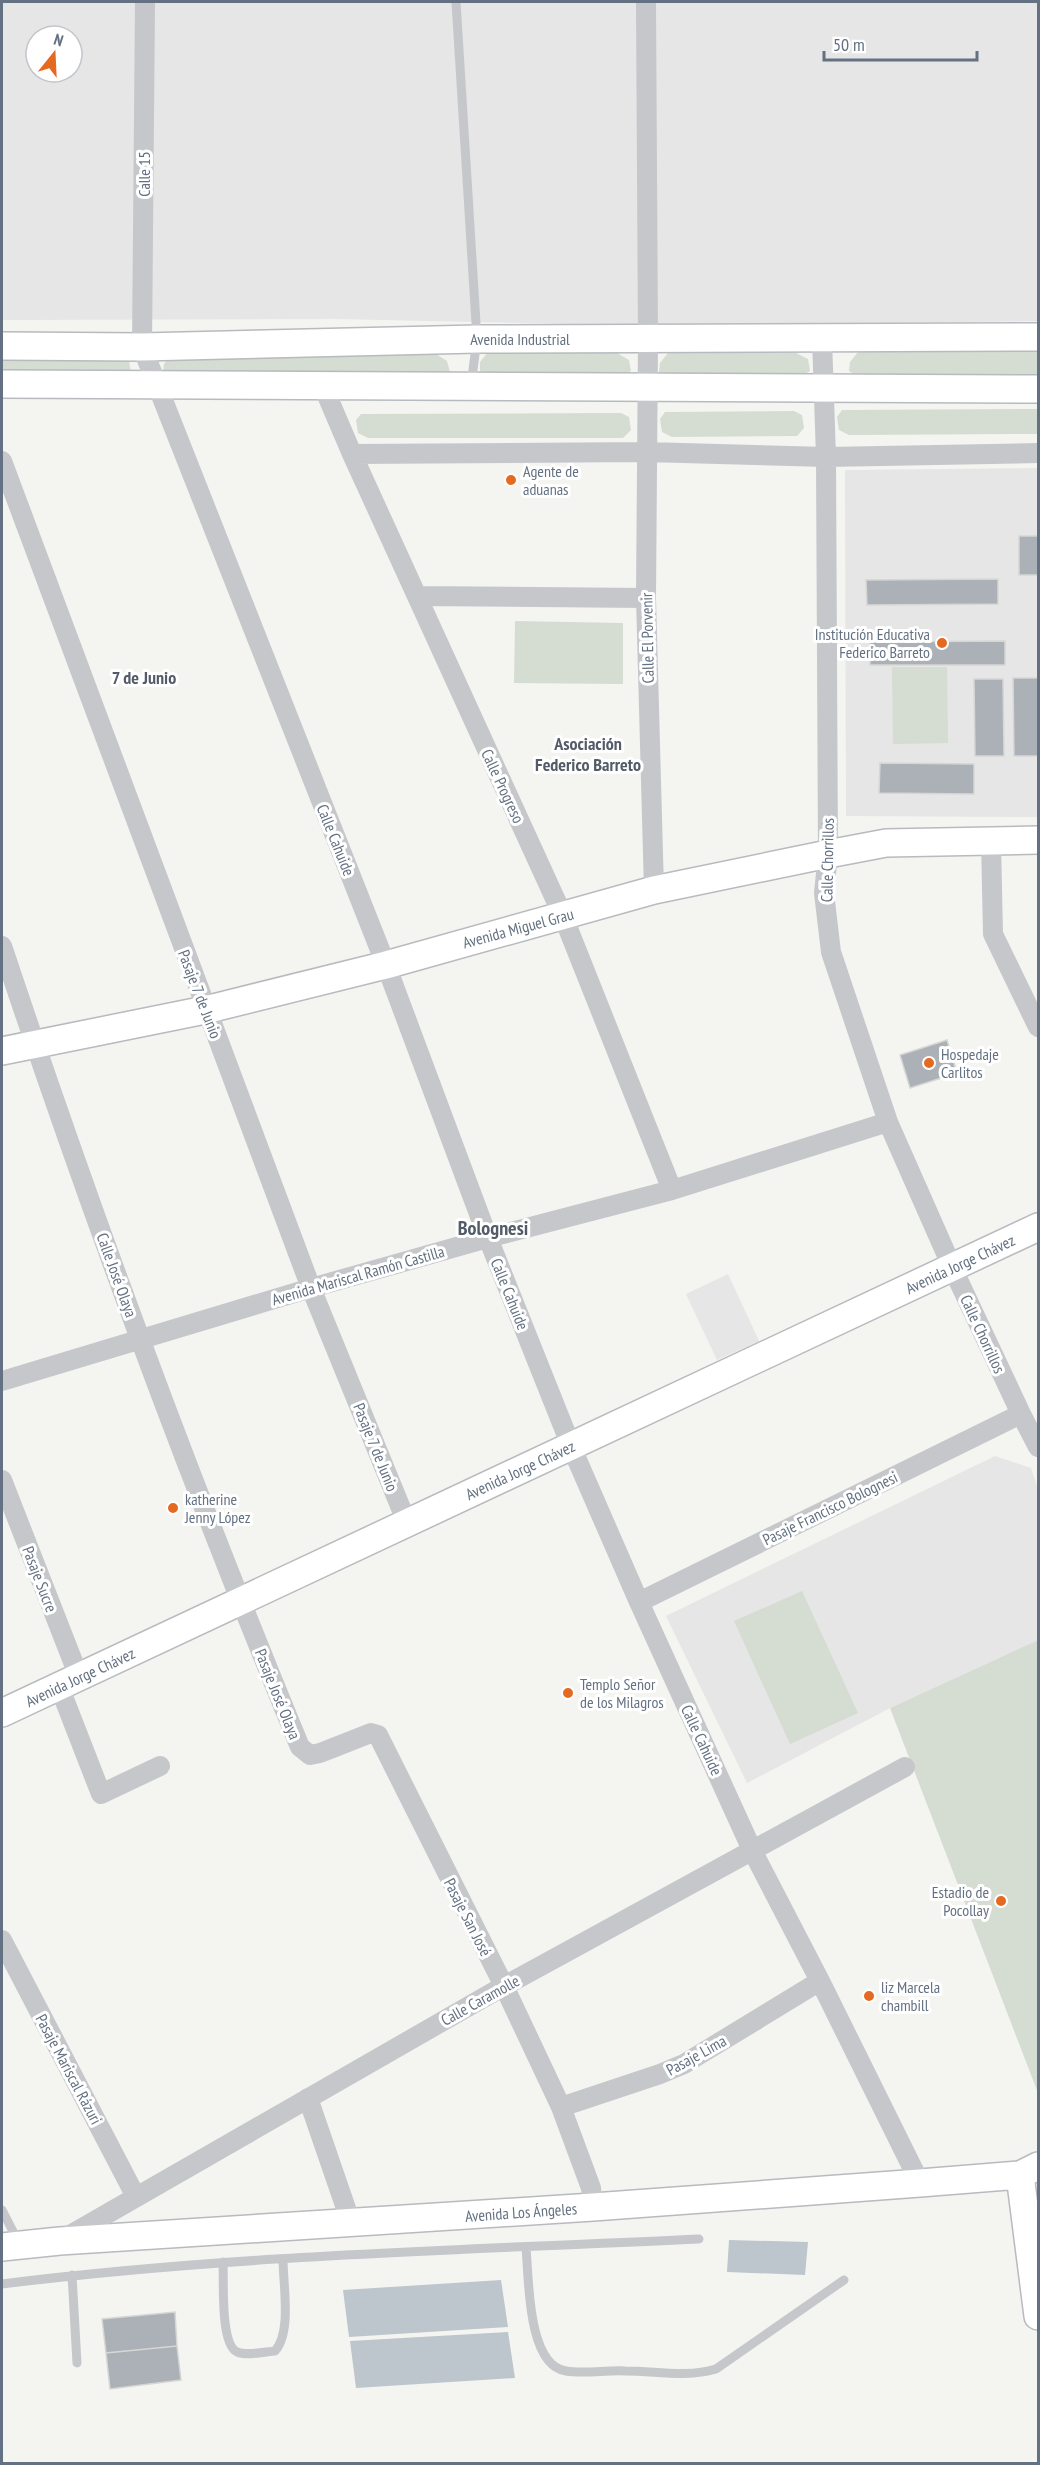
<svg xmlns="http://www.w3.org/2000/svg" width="1040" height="2465" font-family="'PT Sans Narrow',sans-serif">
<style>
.built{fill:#e5e6e5;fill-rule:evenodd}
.green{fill:#d5dcd2}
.water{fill:#bdc6cd}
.building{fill:#abb1b7;stroke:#d6d6d4;stroke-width:1.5}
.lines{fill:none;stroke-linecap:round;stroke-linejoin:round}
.secondary-casing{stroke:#b7babf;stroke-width:30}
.lane{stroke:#c5c7cb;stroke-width:9}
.street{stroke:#c5c7cb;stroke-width:20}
.secondary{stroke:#fff;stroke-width:27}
.poi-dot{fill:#e46a22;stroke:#fff;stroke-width:2}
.labels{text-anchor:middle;stroke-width:6;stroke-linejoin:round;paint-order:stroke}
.street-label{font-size:16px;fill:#647182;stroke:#fff}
.poi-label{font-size:16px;fill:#647182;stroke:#fff;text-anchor:start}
.neighbourhood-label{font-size:18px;font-weight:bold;fill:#525b67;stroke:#fff}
.quarter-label{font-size:20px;font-weight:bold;fill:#525b67;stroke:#fff}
</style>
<rect width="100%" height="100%" fill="#f4f5f1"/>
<!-- built -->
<path class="built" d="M2,2H1038V321L666,326L337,319L2,320ZM36,36H72V72H36Z
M1038,468V817L846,816L845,470Z
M728,1274L759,1341L717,1360L686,1294Z
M995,1456L1031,1468L1038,1489V1640L890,1708L747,1783L666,1616Z"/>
<!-- green -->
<path class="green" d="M488,352L617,353L629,360L631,371L617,378L488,377L480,371V362Z
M858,352H1038V377H858L849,371L850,362Z
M668,353H796L808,359L810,371L797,378H668L659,372L660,363Z
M2,354L118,355L129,361L131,373L2,379Z
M172,354H436L447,361L450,372L437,379L163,373L164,364Z
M1038,409V434L849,435L839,430L837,417L842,410Z
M794,411L802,415L804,428L797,436L672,437L662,432L660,419L665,412Z
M621,413L629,417L631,430L623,438H368L358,433L356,420L361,414Z
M515,621L623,623V684L514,683Z
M892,667H947L948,743L893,744Z
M802,1591L858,1713L790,1744L734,1621Z
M1038,1640V2093L890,1708Z"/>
<!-- water -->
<path class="water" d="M729,2240L808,2242L805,2275L727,2272Z
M501,2280L508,2327L349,2337L343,2290Z
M508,2332L515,2378L356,2388L350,2341Z"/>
<!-- building -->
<path class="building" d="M1019,536H1038V575H1019Z
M998,579V604L867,605L866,580Z
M1005,641V665H870V642Z
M1013,678H1038V756H1014Z
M974,679H1003L1004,756H975Z
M880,763L974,764V794L879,793Z
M947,1040L957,1073L910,1088L900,1055Z
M175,2312L177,2346L106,2353L102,2319Z
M177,2346L181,2380L110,2389L106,2353Z"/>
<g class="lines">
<defs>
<path id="secondary" d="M2,346L142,347L477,339L1038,337
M2,384L1038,389
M2,1051L205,1010L386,965L654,890L828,854L886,843L1038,840
M2,1713L1038,1227
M1020,2175L1038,2316
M2,2247L60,2241L593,2207L920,2183L1020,2175L1038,2166"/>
</defs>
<!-- secondary casing -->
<use href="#secondary" class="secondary-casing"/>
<!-- lane -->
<path class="lane" d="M456,2L477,339L471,385
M2,2210L19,2243
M526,2248C529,2278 527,2365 566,2371C583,2374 607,2370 625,2371C657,2371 685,2378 716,2369L844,2280
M223,2262C224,2281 220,2344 237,2352C247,2356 264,2352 275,2351C292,2332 283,2285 283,2259
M72,2275L77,2363
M2,2284C233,2255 467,2250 699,2239"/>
<!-- street -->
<path class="street" d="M145,2L142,347L386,965L488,1238L571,1446L639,1602L753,1852L820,1981L920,2183
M646,2L648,339L646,598L654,890
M822,339L826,457L828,854L824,893L831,952L888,1122L952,1267L1021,1414L1038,1447
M323,386L352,454L563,916L672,1190
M352,454L646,452L826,457L1038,453
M2,461L311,1288L407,1523
M417,596L646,598
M991,842L993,934L1038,1027
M2,946C92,1216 191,1484 300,1747L310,1755L320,1753L371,1733L378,1735L504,1986L561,2107L591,2188L593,2207
M2,1381L311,1288L488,1238L672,1190L888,1122
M2,1480L79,1677
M639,1602L1021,1414
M59,1686L101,1794L160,1766
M2,1940L136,2197
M308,2098L351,2223
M561,2107L660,2074L684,2064L820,1981
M65,2238L504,1986L905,1767"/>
<!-- secondary -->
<use href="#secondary" class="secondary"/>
</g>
<!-- markers -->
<g class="poi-dot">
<circle cx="511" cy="480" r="6"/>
<circle cx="942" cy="643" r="6"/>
<circle cx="929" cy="1063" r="6"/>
<circle cx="173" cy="1508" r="6"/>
<circle cx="568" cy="1693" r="6"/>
<circle cx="1001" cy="1901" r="6"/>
<circle cx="869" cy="1996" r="6"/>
</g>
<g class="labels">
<!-- street labels -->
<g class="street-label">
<text transform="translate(144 174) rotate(-90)" y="6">Calle 15</text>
<text x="520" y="345">Avenida Industrial</text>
<text transform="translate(647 638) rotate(-91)" y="6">Calle El Porvenir</text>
<text transform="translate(503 786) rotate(65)" y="6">Calle Progreso</text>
<text transform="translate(336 840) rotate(68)" y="6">Calle Cahuide</text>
<text transform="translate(827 860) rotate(-89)" y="6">Calle Chorrillos</text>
<text transform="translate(518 928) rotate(-15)" y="6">Avenida Miguel Grau</text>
<text transform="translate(200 994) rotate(69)" y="6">Pasaje 7 de Junio</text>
<text transform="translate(960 1264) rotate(-25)" y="6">Avenida Jorge Chávez</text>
<text transform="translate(117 1275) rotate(70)" y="6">Calle José Olaya</text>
<text transform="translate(358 1275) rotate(-16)" y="6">Avenida Mariscal Ramón Castilla</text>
<text transform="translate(510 1294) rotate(68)" y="6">Calle Cahuide</text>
<text transform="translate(983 1334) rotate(65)" y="6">Calle Chorrillos</text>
<text transform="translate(376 1447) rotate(68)" y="6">Pasaje 7 de Junio</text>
<text transform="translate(520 1470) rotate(-25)" y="6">Avenida Jorge Chávez</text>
<text transform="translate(830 1508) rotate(-26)" y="6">Pasaje Francisco Bolognesi</text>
<text transform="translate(40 1579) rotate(69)" y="6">Pasaje Sucre</text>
<text transform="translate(80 1677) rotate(-25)" y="6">Avenida Jorge Chávez</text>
<text transform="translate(278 1694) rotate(68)" y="6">Pasaje José Olaya</text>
<text transform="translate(702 1740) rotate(65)" y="6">Calle Cahuide</text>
<text transform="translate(468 1917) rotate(63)" y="6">Pasaje San José</text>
<text transform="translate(480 2000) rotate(-29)" y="6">Calle Caramolle</text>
<text transform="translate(696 2055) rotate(-29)" y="6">Pasaje Lima</text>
<text transform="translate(69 2069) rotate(62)" y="6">Pasaje Mariscal Rázuri</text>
<text transform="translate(521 2212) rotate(-4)" y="6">Avenida Los Ángeles</text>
</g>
<!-- poi labels -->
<g class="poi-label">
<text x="523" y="477">Agente de<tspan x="523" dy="18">aduanas</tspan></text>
<text x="930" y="640" text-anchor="end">Institución Educativa<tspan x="930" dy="18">Federico Barreto</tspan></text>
<text x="941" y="1060">Hospedaje<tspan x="941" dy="18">Carlitos</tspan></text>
<text x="185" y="1505">katherine<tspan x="185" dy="18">Jenny López</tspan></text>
<text x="580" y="1690">Templo Señor<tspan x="580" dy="18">de los Milagros</tspan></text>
<text x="989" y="1898" text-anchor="end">Estadio de<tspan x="989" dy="18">Pocollay</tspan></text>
<text x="881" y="1993">liz Marcela<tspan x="881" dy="18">chambill</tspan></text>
</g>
<!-- neighbourhood labels -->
<g class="neighbourhood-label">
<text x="144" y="684">7 de Junio</text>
<text x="588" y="750">Asociación<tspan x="588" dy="21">Federico Barreto</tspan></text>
</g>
<!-- quarter labels -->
<g class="quarter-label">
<text x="493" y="1235">Bolognesi</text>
</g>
</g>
<!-- border -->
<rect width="1040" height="2465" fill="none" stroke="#647182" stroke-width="6"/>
<!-- north arrow -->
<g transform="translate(54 54) rotate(18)"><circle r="28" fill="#ffffff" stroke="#c1c6cd" stroke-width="1.5"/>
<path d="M0-4.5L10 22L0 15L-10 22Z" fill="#e46a22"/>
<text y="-9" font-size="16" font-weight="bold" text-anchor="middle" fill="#647182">N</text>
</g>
<!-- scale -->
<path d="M824 51v9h153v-9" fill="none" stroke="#647182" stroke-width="3"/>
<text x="833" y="51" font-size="18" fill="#647182" stroke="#ffffff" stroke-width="4.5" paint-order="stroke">50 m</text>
</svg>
